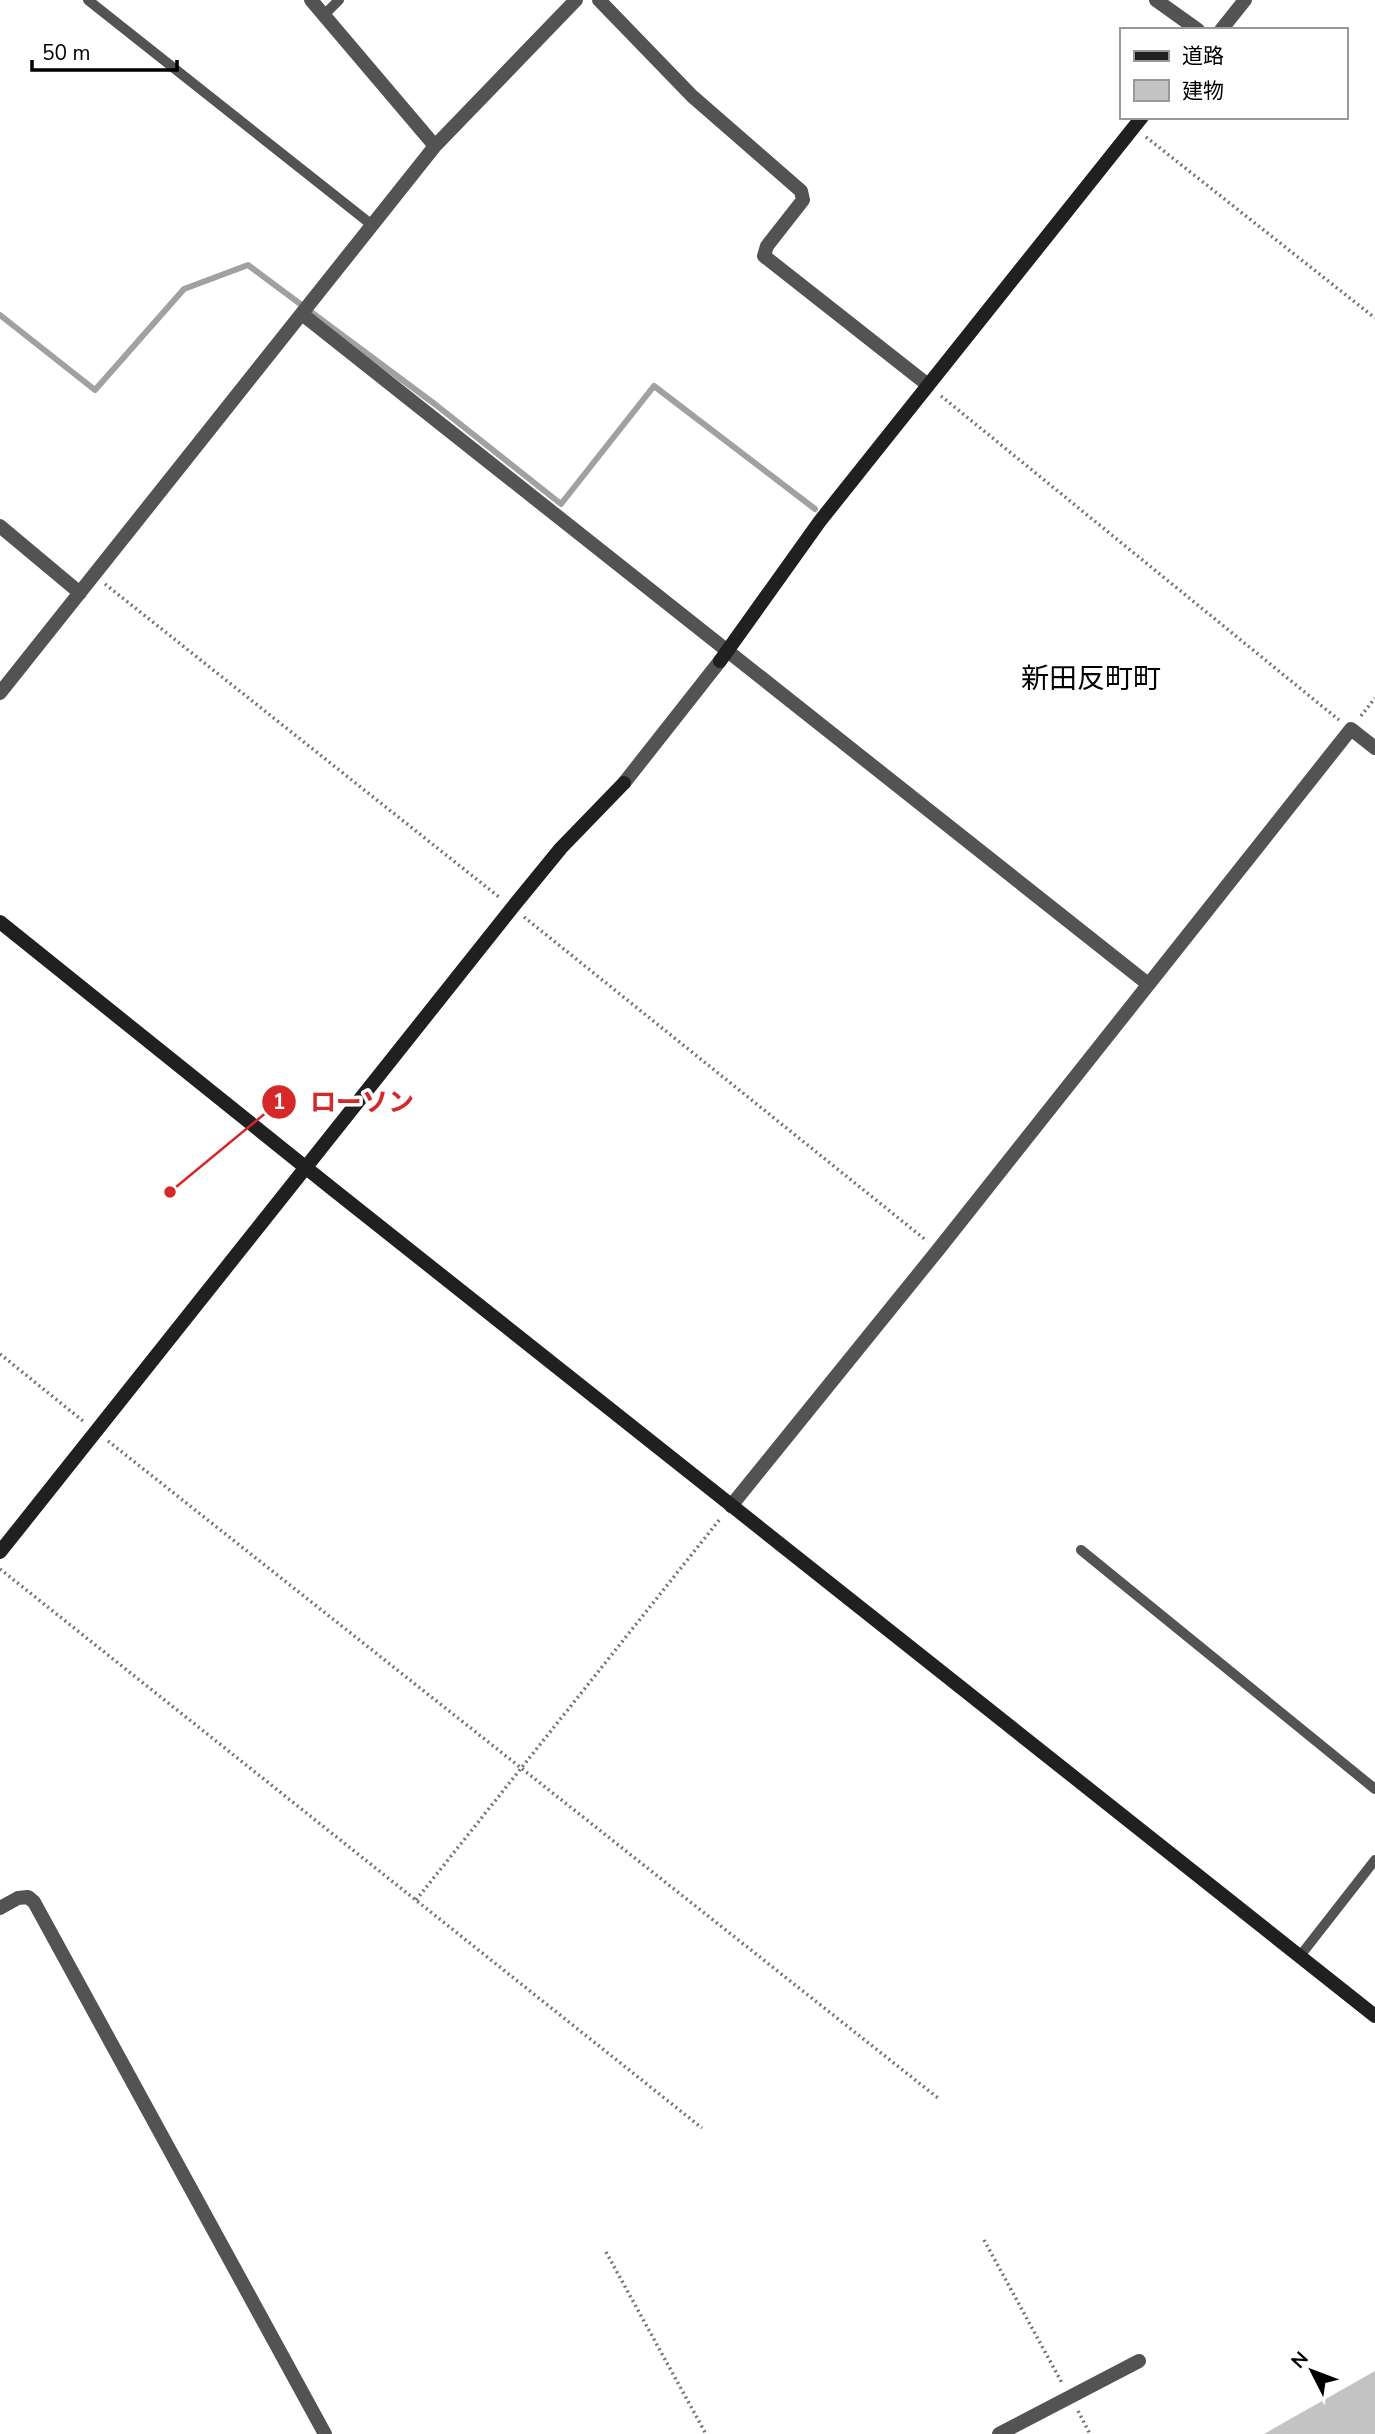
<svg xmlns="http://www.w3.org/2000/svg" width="1375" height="2434" font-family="'Nunito Sans','Noto Sans JP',sans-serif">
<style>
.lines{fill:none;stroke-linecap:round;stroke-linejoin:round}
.stream{stroke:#a1a1a1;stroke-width:6}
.building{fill:#c3c3c3}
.path{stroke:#757575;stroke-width:3.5;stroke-dasharray:2 3.5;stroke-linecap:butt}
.lane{stroke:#535353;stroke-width:10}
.street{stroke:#535353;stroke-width:14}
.secondary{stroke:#202020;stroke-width:14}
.labels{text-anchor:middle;stroke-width:7;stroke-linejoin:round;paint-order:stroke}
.quarter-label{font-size:28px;fill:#000;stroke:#fff}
.leader{fill:none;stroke:#d62828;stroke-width:2.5}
.callout-dot{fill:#d62828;stroke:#fff;stroke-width:2.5}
.mark-label{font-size:21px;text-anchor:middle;font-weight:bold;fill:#fff}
.callout-label{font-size:26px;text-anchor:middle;font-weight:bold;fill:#d62828;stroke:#fff;stroke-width:7;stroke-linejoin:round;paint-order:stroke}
</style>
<rect width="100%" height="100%" fill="#fff"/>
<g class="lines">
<!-- stream -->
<path class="stream" d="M0,315L95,390L184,289L248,265L436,405L561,504L654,386L815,509"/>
</g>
<!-- building -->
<path class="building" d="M1375,2371V2434H1264Z"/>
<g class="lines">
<!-- path -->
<path class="path" d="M1146,137L1375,318
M941,396L1339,720
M105,584L499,897
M1361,716L1375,698
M524,917L927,1241
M0,1354L83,1421
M108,1441L938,2098
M0,1569L702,2128
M416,1900L720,1519
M984,2240L1062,2383
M606,2252L706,2434
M1078,2411L1090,2434"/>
<!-- lane -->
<path class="lane" d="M88,0L372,225
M324,15L339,0
M1081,1550L1375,1789
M1300,1956L1375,1860"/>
<!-- street -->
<path class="street" d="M311,0L435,146
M599,0L692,96L801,191L803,200L767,246L764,256L928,385
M1156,0L1198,30
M1221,30L1245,0
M302,314L1148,984
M0,526L80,593
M0,693L435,146L576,0
M624,783L720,661
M731,1506L938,1250L1351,729L1375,748
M0,1908L18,1898L28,1897L34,1902L325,2434
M999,2434L1139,2361"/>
<!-- secondary -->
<path class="secondary" d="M720,661L820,521L1142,117
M0,922L330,1187L1375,2016
M0,1552L512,908L561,848L624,783"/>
</g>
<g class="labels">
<!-- quarter labels -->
<g class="quarter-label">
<text x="1091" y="688">新田反町町</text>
</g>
</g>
<!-- callouts -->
<path class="leader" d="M170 1192L279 1102"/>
<g class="callout-dot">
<circle cx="170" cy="1192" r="7"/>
<circle cx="279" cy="1102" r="18"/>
</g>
<g class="mark-label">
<text x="279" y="1109">1</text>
</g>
<g class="callout-label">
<text x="362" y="1111">ローソン</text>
</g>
<!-- legend -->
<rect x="1120" y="28" width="228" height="91" fill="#ffffff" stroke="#999999" stroke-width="2"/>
<rect x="1134" y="51" width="35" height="10" fill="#202020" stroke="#999999" stroke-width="2"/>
<text x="1182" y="63" font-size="21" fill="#000000">道路</text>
<rect x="1134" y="80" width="35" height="21" fill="#c3c3c3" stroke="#999999" stroke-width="2"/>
<text x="1182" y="98" font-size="21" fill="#000000">建物</text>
<!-- north arrow -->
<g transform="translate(1312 2371) rotate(312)" stroke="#ffffff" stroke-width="5" paint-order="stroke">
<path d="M0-5L12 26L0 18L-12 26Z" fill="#000000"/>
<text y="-10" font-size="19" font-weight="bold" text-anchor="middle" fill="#000000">N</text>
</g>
<!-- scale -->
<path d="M32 60v10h145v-10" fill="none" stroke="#000000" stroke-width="3.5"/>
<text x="42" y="60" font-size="21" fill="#000000" stroke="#ffffff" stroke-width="5" paint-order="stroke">50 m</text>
</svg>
